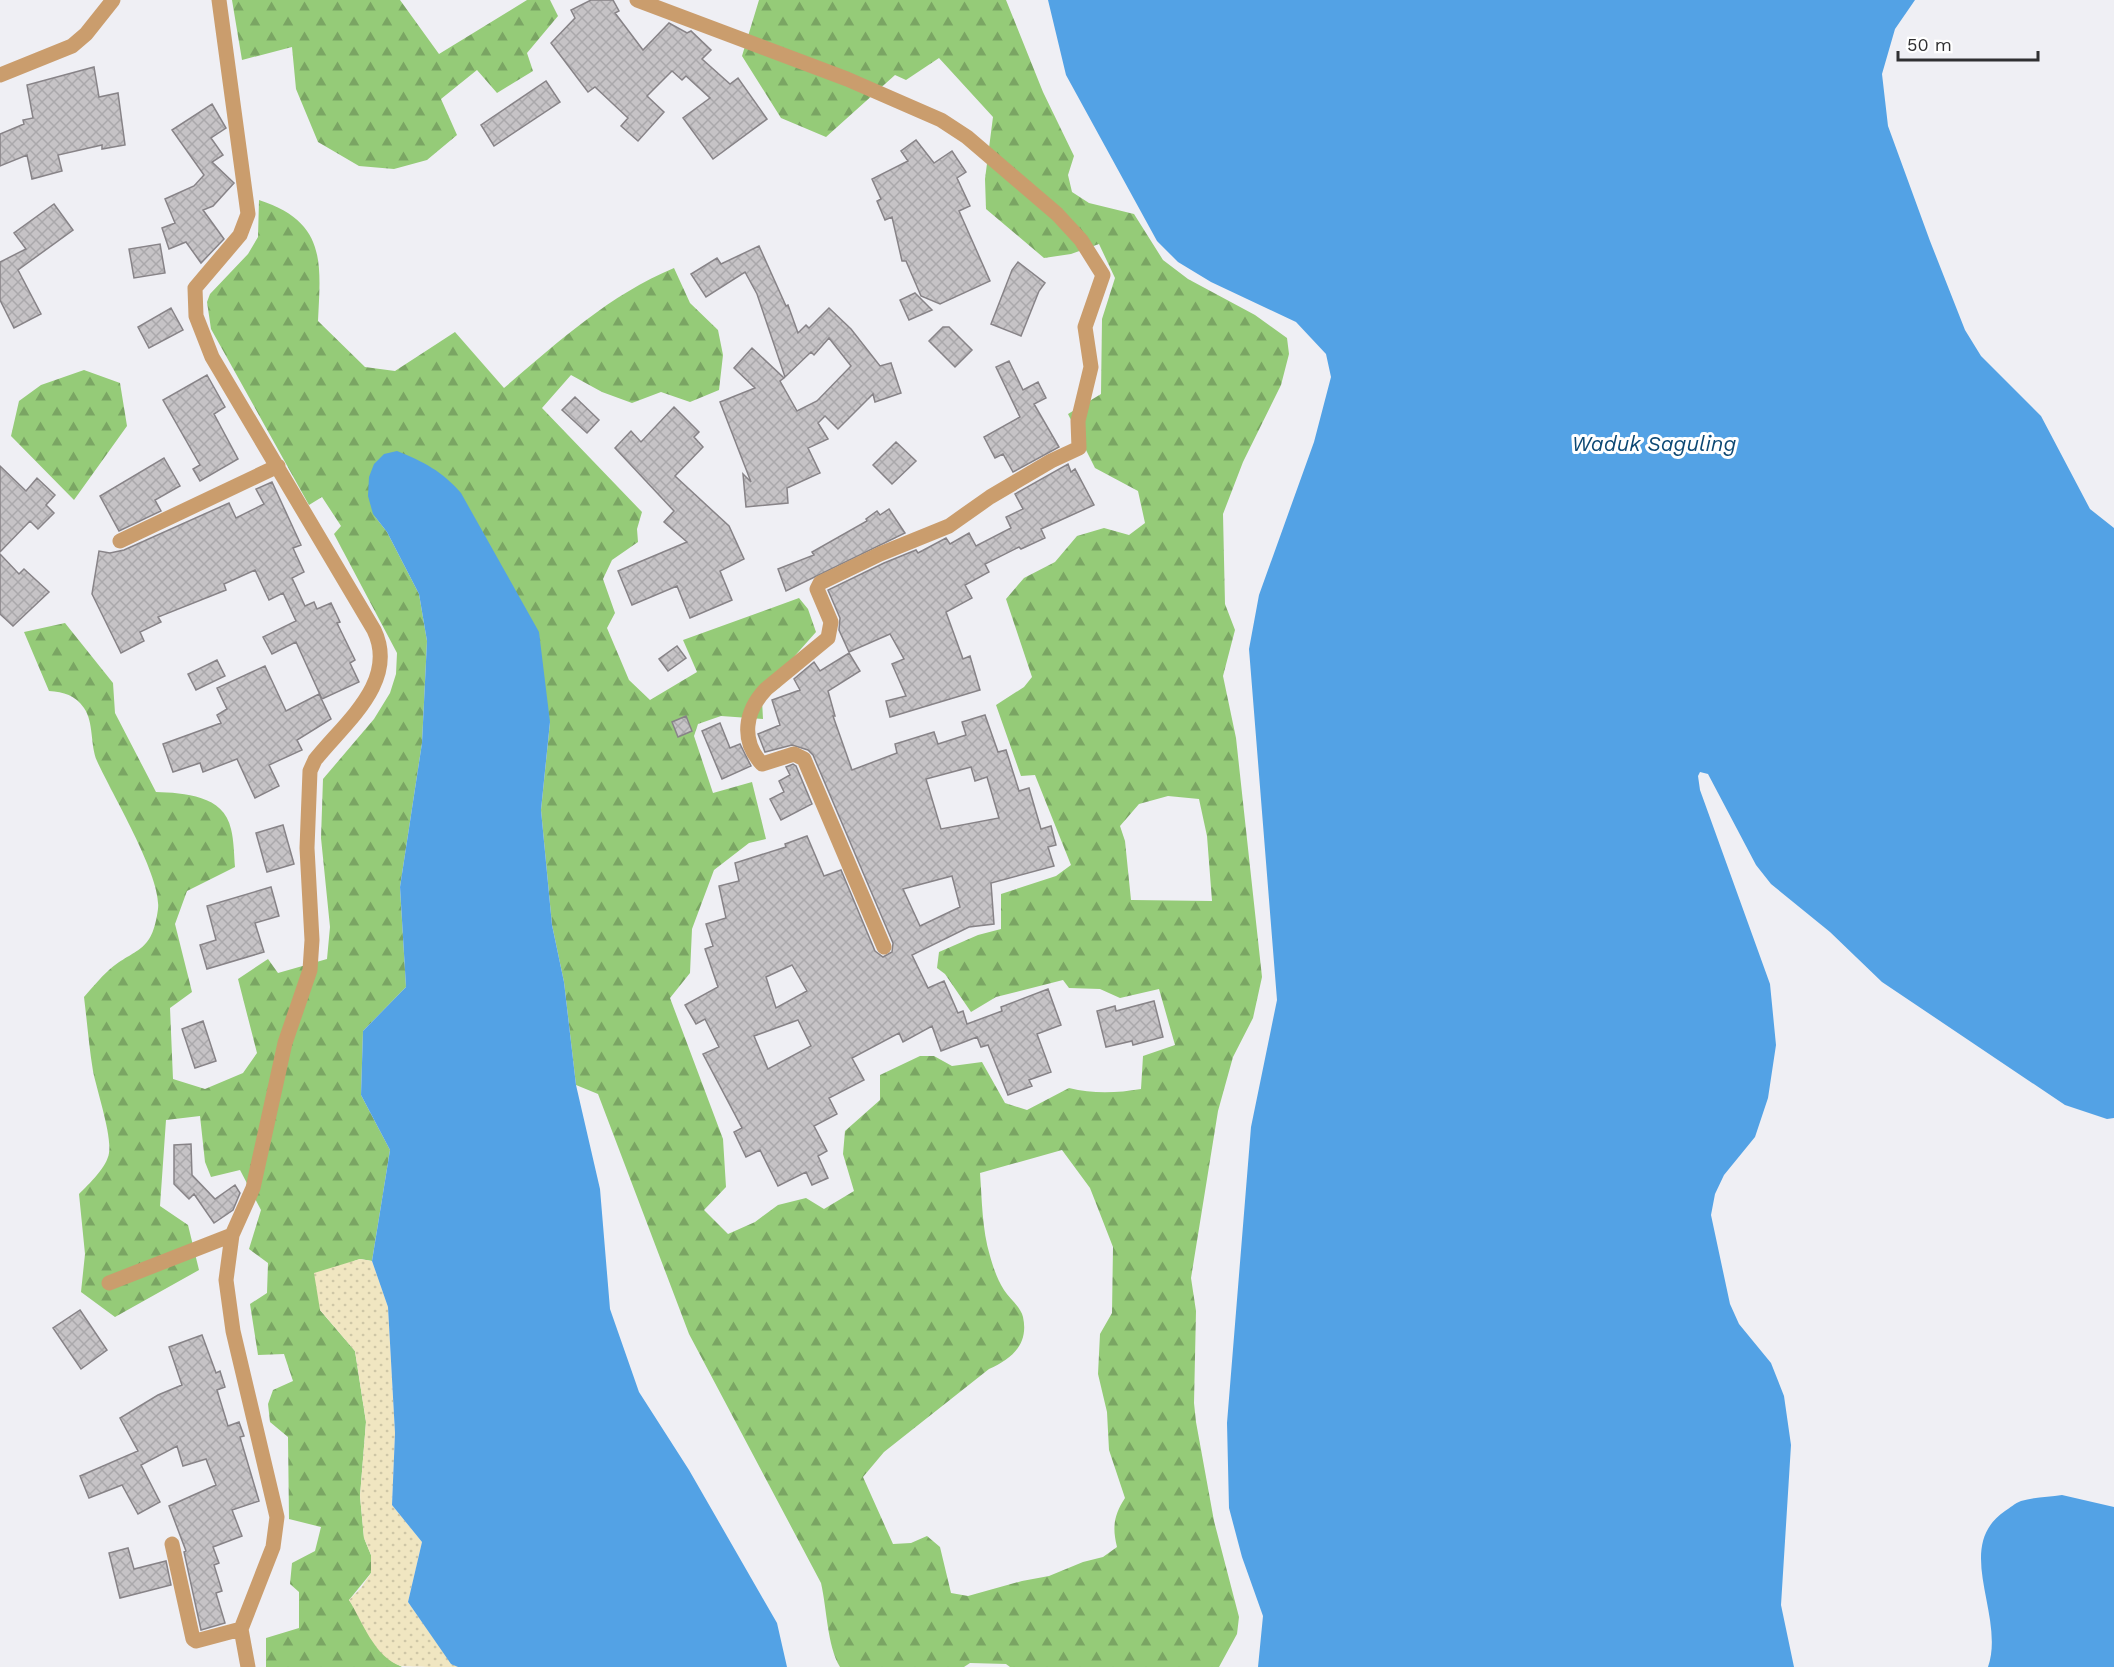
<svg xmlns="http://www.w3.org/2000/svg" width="2114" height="1667" font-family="'Work Sans',sans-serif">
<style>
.forest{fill:url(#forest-firs);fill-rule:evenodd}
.sand{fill:url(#sand-dots)}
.water{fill:#53a2e5}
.building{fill:url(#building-cross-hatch);stroke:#878387;stroke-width:1.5;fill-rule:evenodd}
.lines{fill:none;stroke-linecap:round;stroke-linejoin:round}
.minor{stroke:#ca9d6d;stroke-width:15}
.labels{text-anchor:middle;stroke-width:6;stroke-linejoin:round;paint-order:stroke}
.water-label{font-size:21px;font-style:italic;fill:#0c4874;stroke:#fff}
</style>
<defs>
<pattern id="forest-firs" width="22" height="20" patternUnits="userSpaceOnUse" patternTransform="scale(1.5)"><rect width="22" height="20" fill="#95cb78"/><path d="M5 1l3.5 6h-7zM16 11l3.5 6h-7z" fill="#7aa563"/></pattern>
<pattern id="sand-dots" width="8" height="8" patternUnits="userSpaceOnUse" patternTransform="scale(1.5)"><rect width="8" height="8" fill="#f0e6c1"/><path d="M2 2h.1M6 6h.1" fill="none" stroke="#cec6a6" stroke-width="1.8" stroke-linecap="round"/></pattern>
<pattern id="building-cross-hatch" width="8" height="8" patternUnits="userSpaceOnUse" patternTransform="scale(1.5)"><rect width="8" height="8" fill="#c6c3c6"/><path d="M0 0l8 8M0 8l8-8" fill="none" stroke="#aaa8ab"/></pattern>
</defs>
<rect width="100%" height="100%" fill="#efeff4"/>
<!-- forest -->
<path class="forest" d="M232,0H400L439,54L527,0H550L558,16L527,53L533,71L497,93L477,70L441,99L457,135L427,160L394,169L359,166L318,142L296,89L292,47L242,60Z
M759,0H1006L1043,92L1074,156L1068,175L1072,192L1089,203L1134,214L1163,260L1188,279L1255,315L1287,338L1289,354L1281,385L1243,462L1223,514L1225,604L1235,630L1223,676L1236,738L1262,977L1253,1018L1233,1057L1218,1111L1191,1278L1196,1311L1194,1403L1196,1422L1214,1521L1239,1617L1237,1634L1219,1667H1010L1006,1664L970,1663L964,1667H840C827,1645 827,1609 821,1583L689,1334L598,1094L576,1085L564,982L552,925L541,810L550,722L373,514L387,532L419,594L427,641L422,743L400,887L406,987L363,1031L361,1095L390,1150L372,1261L360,1259L354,1261L320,1310L355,1351L366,1422L360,1496L364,1538L371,1555V1573L349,1600L393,1662L402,1667H266V1638L299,1628V1592L290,1584L292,1563L315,1551L321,1527L289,1519L288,1437L270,1422L268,1404L273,1390L293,1381L284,1354L258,1355L250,1304L267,1293L268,1263L249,1249L261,1210L240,1170L211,1177L205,1162L200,1116L166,1120L160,1206L188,1225L199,1270L115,1317L81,1292L85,1254L79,1194C89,1184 107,1167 109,1153C112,1135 97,1091 93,1071C89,1047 87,1021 84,997C92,988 100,978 109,970C136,947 152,954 158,909C162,877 112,794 97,761C90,745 94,722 84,708C75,695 64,692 49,691L24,632L65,623L113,683L115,713L156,792C184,793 224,795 231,829C234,841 234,855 235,867L187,891L175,924L192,992L170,1008L173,1079L205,1089L243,1073L257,1053L238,979L268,959L278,973L327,959L330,927L321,838L323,779L374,719L390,693L396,674L397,653L334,534L341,526L322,497L309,505L211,329L207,302L210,294L248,254L258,237L259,200C326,222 321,261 318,321L365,367L395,371L455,332L504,388C557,343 609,295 674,268L690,303L718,330L723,355L719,390L690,402L661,392L632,403L602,392L571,375L542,408L642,512L637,529L638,542L612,560L603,579L615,613L607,628L629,680L650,700L697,672L683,640L799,598L808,609L816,632L792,659L780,687L762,700L763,719L721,716L698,724L694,736L713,793L752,782L766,839L749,843L714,870L692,929L690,973L670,998L723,1139L726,1187L704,1210L728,1234L755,1222L778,1205L806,1198L824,1209L854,1191L843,1154L845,1131L880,1100V1075L920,1056H934L952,1066L982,1062L1005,1103L1027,1110L1069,1088C1093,1094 1117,1093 1141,1089L1143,1056L1175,1045L1159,989L1120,998L1100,989L1069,988L1063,980L996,997L971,1012L945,974L937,968L939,952L978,935L1001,929V894L1056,876L1071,865L1035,775L1021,776L996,705L1024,687L1032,677L1006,599L1024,578L1055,562L1077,536L1104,528L1129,535L1145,523L1138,491L1095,468L1068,414L1101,394L1102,319L1115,278L1099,244L1071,254L1044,258L986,209L985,179L993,117L939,58L906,80L895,75L826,137L781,118L742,56ZM1168,796L1199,799L1207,836L1212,901L1131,900L1125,841L1120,826L1139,804ZM1062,1150L1090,1188L1113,1247L1112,1313L1100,1334L1098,1374L1107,1412L1109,1450L1125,1498C1114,1515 1112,1527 1117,1547L1103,1557L1083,1562L1049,1576L1022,1581L968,1596L951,1593L940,1547L927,1536L911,1543L893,1544L863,1477L884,1452L989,1369C1012,1359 1029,1344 1023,1317C1021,1307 1009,1298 1004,1290C998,1281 993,1267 990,1256C982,1229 982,1200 980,1173Z
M84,370L120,383L127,426L74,500L11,436L19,401L41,385Z"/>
<!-- sand -->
<path class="sand" d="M360,1259L372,1261L388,1307L395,1433L392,1505L422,1542L408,1602L451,1663L458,1667C443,1667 414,1667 401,1666C375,1658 362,1621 349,1600L361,1588L371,1573V1555L364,1538L360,1496L366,1422L355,1351L320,1310L314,1273Z"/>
<!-- water -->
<path class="water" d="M1048,0H1915L1895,29L1882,74L1888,126L1930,241L1965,330L1981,356L2041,416L2090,509L2114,528V1118L2107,1119L2065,1105L1882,982L1830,932L1771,884L1756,865L1708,774L1700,772L1698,776L1700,790L1770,984L1776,1045L1768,1098L1755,1137L1724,1175L1715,1194L1711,1215L1730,1304L1739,1324L1771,1363L1784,1396L1791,1445L1781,1605L1794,1667H1258L1263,1616L1242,1557L1229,1508L1227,1423L1251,1127L1277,1000L1249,649L1259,595L1314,442L1331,377L1326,354L1296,322L1211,282L1178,262L1157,241L1066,75Z
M397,451C424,462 442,471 461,493L539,632L550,722L541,810L552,925L564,982L576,1085L600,1189L610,1309L639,1392L689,1470L777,1623L787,1667H458L451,1664L408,1602L422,1542L392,1505L395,1433L388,1307L372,1261L390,1150L361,1095L363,1031L406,987L400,887L422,743L427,641L419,594L387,532L373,514L368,496L369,477L374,464L384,454Z
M2062,1495L2114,1507V1667H1988C2006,1615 1952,1547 2005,1511C2010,1508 2015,1503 2021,1501C2034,1497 2049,1497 2062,1495Z"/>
<!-- building -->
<path class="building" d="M591,0H613L619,11L615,13L643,50L669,23L687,33L691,31L711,50L702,59L730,84L738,78L767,119L713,159L683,118L710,98L686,76L682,80L672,71L647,96L664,112L638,141L621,126L628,118L595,87L588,92L551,43L575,18L571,10Z
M94,67L99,97L118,93L125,145L102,149V145L58,155L62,171L32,179L27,155L0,166V134L24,124L23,120L33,118L27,85Z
M546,81L560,102L494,146L481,125Z
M212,104L226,128L211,138L223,155L212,162L234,183L213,206L203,210L224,239L201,263L186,242L169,249L162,228L175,223L165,199L194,186L204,175L172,130Z
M916,140L934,163L952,151L966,172L957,178L970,206L959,211L990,281L940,304L921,296L906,261H902L892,217L885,220L877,201L881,199L872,179L908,161L901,151Z
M54,204L73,230L18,270L41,314L14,328L0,300V262L26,249L14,233Z
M160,244L165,273L134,278L129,249Z
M759,246L786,306L788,305L798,333L806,325L809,328L829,308L851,329L880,366L891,363L901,393L875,402L873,394L838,429L825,416L818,423L828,439L808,448L820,473L787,488L788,503L746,507L743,474L751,482L720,402L755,388L734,368L752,348L784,378L780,381L797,411L817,401L851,366L829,338L814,355L811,352L785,377L757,294L745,272L706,297L691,274L717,258L721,264Z
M1018,262L1045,283L1039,291L1021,336L991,324L1012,270Z
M915,293L932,310L909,320L900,300Z
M171,308L183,330L149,348L138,327Z
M943,327H949L972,350L955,367L929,341Z
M1009,361L1023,390L1038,382L1046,398L1034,404L1059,447L1013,472L1003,454L995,458L984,437L1020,417L996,367Z
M207,375L225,407L214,414L238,459L200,481L193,469L200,465L163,400Z
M575,397L599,420L587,433L562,410Z
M674,407L699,432L694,437L703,447L675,476L729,526L744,559L720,571L732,600L690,618L677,586L632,605L618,571L687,542L664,522L674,511L615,448L631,431L641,442Z
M896,442L916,461L892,484L873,465Z
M164,458L180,486L155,500L161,511L119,531L100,496Z
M1068,464L1071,472L1075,469L1094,505L1041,529L1045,538L1021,549L1019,547L985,564L989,572L965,585L972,598L946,612L963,659L970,656L980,690L890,717L886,701L906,696L892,664L904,659L890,634L849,652L839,630L840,618L828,590L884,563L916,550L918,553L946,538L950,544L969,533L976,546L1011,528L1006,517L1023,509L1015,494Z
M0,466L26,491L37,478L55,495L46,505L54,513L38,529L30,521L0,552Z
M272,482L301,545L293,548L304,572L292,578L305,606L314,602L317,609L331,603L340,622L337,623L355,660L350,663L359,682L322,699L296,642L272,654L263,637L296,621L283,593L269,600L255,570L224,584L226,590L158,617L161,622L140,632L144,641L121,653L92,594L99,551L110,553L124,550L229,503L236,518L264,504L256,489Z
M889,509L905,533L786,591L778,569L814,555L812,552L867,521L866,519L877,511L880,515Z
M0,554L19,574L24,569L49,592L13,626L0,614Z
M677,646L686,658L668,671L659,659Z
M849,653L860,671L828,691L835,716H833L852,770L897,753L895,744L934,732L938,744L966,735L962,722L985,715L998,752L1006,750L1019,791L1029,788L1041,829L1051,826L1056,845L1048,847L1054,866L991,883L994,924L969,927L912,955L928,988L944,981L958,1013L963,1011L967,1024L1002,1011L1001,1007L1048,989L1061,1025L1037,1034L1051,1072L1029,1080L1032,1086L1008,1095L988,1045L981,1047L977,1037L941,1051L932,1026L903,1042L899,1033L852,1058L864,1080L829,1098L837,1114L814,1126L827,1151L818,1156L828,1178L812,1185L806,1172L778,1186L760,1150L746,1157L734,1132L742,1128L703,1054L719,1047L705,1019L696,1024L685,1005L718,987L705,949L713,946L706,924L726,918L719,886L739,881L735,863L786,847L785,844L807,836L824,876L841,870L875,951L883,957L892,952L893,943L813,755L808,750L792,745L765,752L758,734L780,725L772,700L800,690L794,679L814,662L820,671ZM971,767L975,781L987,777L999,818L941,829L926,779ZM952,876L960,907L920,926L903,889ZM792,965L807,991L776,1008L766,977ZM798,1020L811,1046L768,1069L754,1036Z
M217,660L225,676L196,690L188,674Z
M265,666L286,711L319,694L331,719L297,740L302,750L269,765L279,786L255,798L237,759L203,772L200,763L173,772L163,744L221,723L217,715L227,709L217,688Z
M686,716L692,731L678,737L672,722Z
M720,723L730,748L740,744L751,766L722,779L702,731Z
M793,764L796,766L812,804L781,820L770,799L784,792L779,781L790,775L786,767Z
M283,825L294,864L267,872L256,833Z
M271,887L279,916L255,923L264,952L207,969L200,945L216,940L207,906Z
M1154,1001L1163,1037L1133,1045L1132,1041L1106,1047L1097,1011L1115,1006L1116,1011Z
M203,1021L216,1061L195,1068L182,1029Z
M191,1144L192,1175L215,1199L235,1185L240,1193L233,1210L214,1223L194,1194L189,1199L174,1184V1145Z
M80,1310L107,1350L81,1369L53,1328Z
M202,1335L216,1373L220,1371L225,1387L217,1390L228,1426L239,1422L244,1436L240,1437L259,1501L232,1510L242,1536L213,1547L219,1563L214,1565L222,1591L216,1593L225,1623L201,1630L184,1552L186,1551L169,1506L216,1485L206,1459L183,1466L177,1446L141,1465L160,1502L138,1514L122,1485L89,1498L80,1476L138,1451L120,1418L158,1395L182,1385L169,1347Z
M128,1548L134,1569L166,1561L171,1585L120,1598L109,1553Z"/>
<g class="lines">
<!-- minor -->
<path class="minor" d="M219,0L248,214L240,235L195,288L196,316L212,357L374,630C399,682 344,723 315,760L310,771L307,848L312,940L310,970L285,1043L253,1188L232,1235L226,1280L233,1331L277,1517L273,1547L241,1629L248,1667
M637,0L847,79L941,120L967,137L1057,214L1081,240L1103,275L1085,327L1091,367L1078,421L1079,448L1051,461L990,497L949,526L880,554L820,583L817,589L831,622L828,638L766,689C745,711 740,740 762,764L794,754L804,759L884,947
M0,75L72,46L86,34L113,0
M120,541L278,466
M109,1283L232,1235
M172,1544L193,1639L196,1641L241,1629"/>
</g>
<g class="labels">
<!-- water labels -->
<g class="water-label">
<text x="1654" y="451">Waduk Saguling</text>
</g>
</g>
<!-- scale -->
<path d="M1898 51v9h140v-9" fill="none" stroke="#303032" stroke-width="3"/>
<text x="1907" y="51" font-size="18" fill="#303032" stroke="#ffffff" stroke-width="4.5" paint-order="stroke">50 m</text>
</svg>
